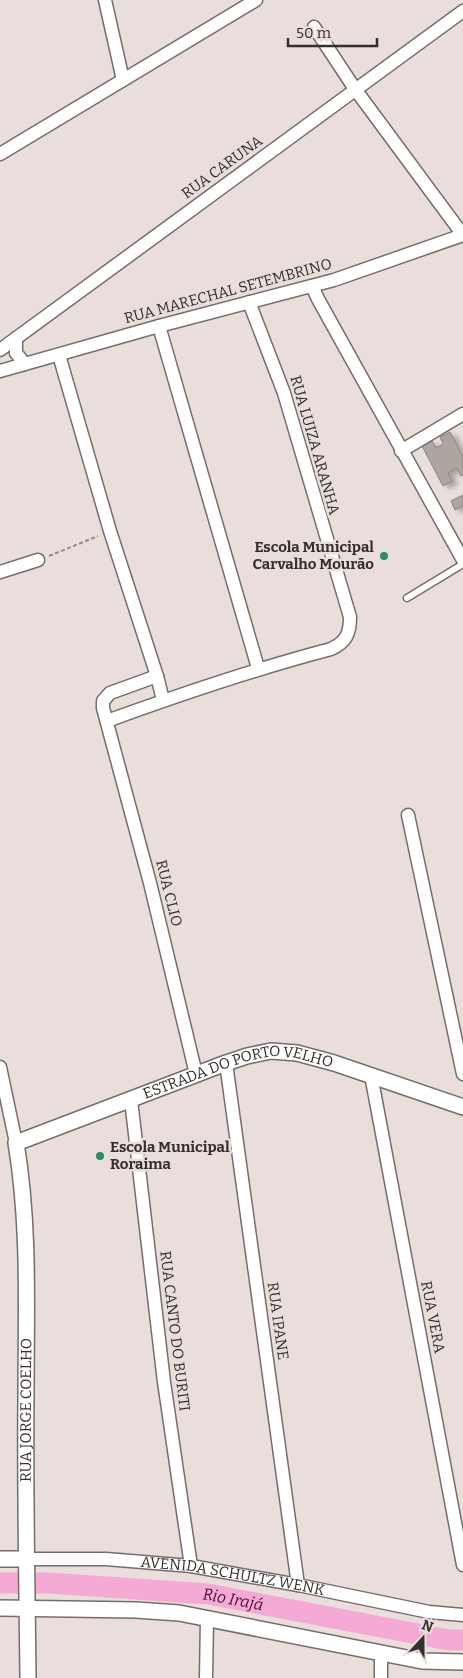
<svg xmlns="http://www.w3.org/2000/svg" width="463" height="1678" font-family="Bitter,serif">
<style>
.lines{fill:none;stroke-linecap:round;stroke-linejoin:round}
.river{stroke:#f4aad4;stroke-width:21}
.building{fill:#ada59f;stroke:#8c847e;filter:url(#shadow)}
.service-casing{stroke:#766d6a;stroke-width:9}
.minor-casing{stroke:#766d6a;stroke-width:15}
.tertiary-casing{stroke:#766d6a;stroke-width:18}
.path{stroke:#938b89;stroke-width:2;stroke-dasharray:4 2.5;stroke-linecap:butt}
.service{stroke:#fff;stroke-width:6}
.minor{stroke:#fff;stroke-width:12}
.tertiary{stroke:#fff;stroke-width:15}
.poi-dot{fill:#2f8b62;stroke:#e9dedb;stroke-width:2}
.labels{text-anchor:middle;stroke-width:5;stroke-linejoin:round;paint-order:stroke}
.street-label{font-size:15px;fill:#332f2e;stroke:#e9dedb}
.poi-label{font-size:15px;font-weight:bold;fill:#332f2e;stroke:#e9dedb;text-anchor:end}
.water-label{font-size:16px;font-style:italic;fill:#4b0b36;stroke:#e9dedb}
</style>
<defs>
<filter id="shadow"><feDropShadow dx="5.5" dy="3" stdDeviation="2.5" flood-color="#0004"/></filter>
</defs>
<rect width="100%" height="100%" fill="#e9dedb"/>
<g class="lines">
<!-- river -->
<path class="river" id="s1" d="M0,1583H49L208,1594L449,1640H463"/>
</g>
<!-- building -->
<path class="building" d="M450,432L463,457V475L461,476L457,468L448,473L452,481L443,486L422,446L432,441L436,448L443,444L440,437Z
M463,495V506L455,510L451,501Z"/>
<g class="lines">
<defs>
<path id="service" d="M407,598L463,564"/>
<g id="minor">
<path d="M105,0L123,80"/>
<path d="M314,27L355,89L463,235"/>
<path d="M0,154L256,0"/>
<path d="M312,286L318,299L463,560"/>
<path d="M159,326L258,668"/>
<path d="M16,338V353L25,364"/>
<path d="M0,350L463,11"/>
<path d="M59,355L110,531L157,676L163,700"/>
<path d="M0,371L159,326L334,280L463,235"/>
<path d="M401,451L463,414"/>
<path d="M0,572L38,560"/>
<path d="M157,676L110,693L103,701V708L150,883L196,1074"/>
<path d="M107,721C181,694 255,669 331,649C346,642 350,634 350,617L284,393L249,302"/>
<path d="M408,815L463,1074"/>
<path d="M226,1063L298,1585"/>
<path d="M0,1067L16,1143"/>
<path d="M371,1075L463,1565"/>
<path d="M131,1100L164,1382L191,1566"/>
<path id="s2" d="M26,1559H106L191,1566L298,1585L429,1612L463,1615"/>
<path d="M206,1678L207,1618"/>
<path d="M381,1678V1653"/>
</g>
<g id="tertiary">
<path d="M0,1559H26"/>
<path d="M0,1608L136,1610L179,1613L422,1661L463,1662"/>
<path id="s3" d="M28,1678C27,1584 25,1491 26,1397C26,1311 30,1227 16,1143L226,1063L247,1056L271,1051L297,1053L334,1063L463,1107"/>
</g>
</defs>
<!-- service casing -->
<use href="#service" class="service-casing"/>
<!-- minor casing -->
<use href="#minor" class="minor-casing"/>
<!-- tertiary casing -->
<use href="#tertiary" class="tertiary-casing"/>
<!-- path -->
<path class="path" d="M49,556L98,536"/>
<!-- service -->
<use href="#service" class="service"/>
<!-- minor -->
<use href="#minor" class="minor"/>
<!-- tertiary -->
<use href="#tertiary" class="tertiary"/>
</g>
<!-- markers -->
<g class="poi-dot">
<circle cx="384" cy="556" r="5"/>
<circle cx="100" cy="1156" r="5"/>
</g>
<g class="labels">
<!-- street labels -->
<g class="street-label">
<text transform="translate(222 167) rotate(-36)" y="5">RUA CARUNA</text>
<text transform="translate(228 291) rotate(-15)" y="5">RUA MARECHAL SETEMBRINO</text>
<text transform="translate(315 445) rotate(74)" y="5">RUA LUIZA ARANHA</text>
<text transform="translate(169 893) rotate(76)" y="5">RUA CLIO</text>
<text dy="5" stroke="none"><textPath href="#s3" startOffset="771">ESTRADA DO PORTO VELHO</textPath></text>
<text transform="translate(433 1317) rotate(79)" y="5">RUA VERA</text>
<text transform="translate(278 1321) rotate(82)" y="5">RUA IPANE</text>
<text transform="translate(175 1331) rotate(83)" y="5">RUA CANTO DO BURITI</text>
<text dy="5" stroke="none"><textPath href="#s3" startOffset="268">RUA JORGE COELHO</textPath></text>
<text dy="5" stroke="none"><textPath href="#s2" startOffset="208">AVENIDA SCHULTZ WENK</textPath></text>
</g>
<!-- poi labels -->
<g class="poi-label">
<text x="374" y="552">Escola Municipal<tspan x="374" dy="17">Carvalho Mourão</tspan></text>
<text x="110" y="1152" text-anchor="start">Escola Municipal<tspan x="110" dy="17">Roraima</tspan></text>
</g>
<!-- water labels -->
<g class="water-label">
<text dy="6" stroke="none"><textPath href="#s1" startOffset="234">Rio Irajá</textPath></text>
</g>
</g>
<!-- north arrow -->
<g transform="translate(423 1638) rotate(21)" stroke="#e9dedb" stroke-width="4" paint-order="stroke">
<path d="M0-4L9 19L0 12L-9 19Z" fill="#332f2e"/>
<text y="-8" font-size="14" font-weight="bold" text-anchor="middle" fill="#332f2e">N</text>
</g>
<!-- scale -->
<path d="M288 38v8h89v-8" fill="none" stroke="#332f2e" stroke-width="2.5"/>
<text x="296" y="38" font-size="15" fill="#332f2e" stroke="#e9dedb" stroke-width="4" paint-order="stroke">50 m</text>
</svg>
